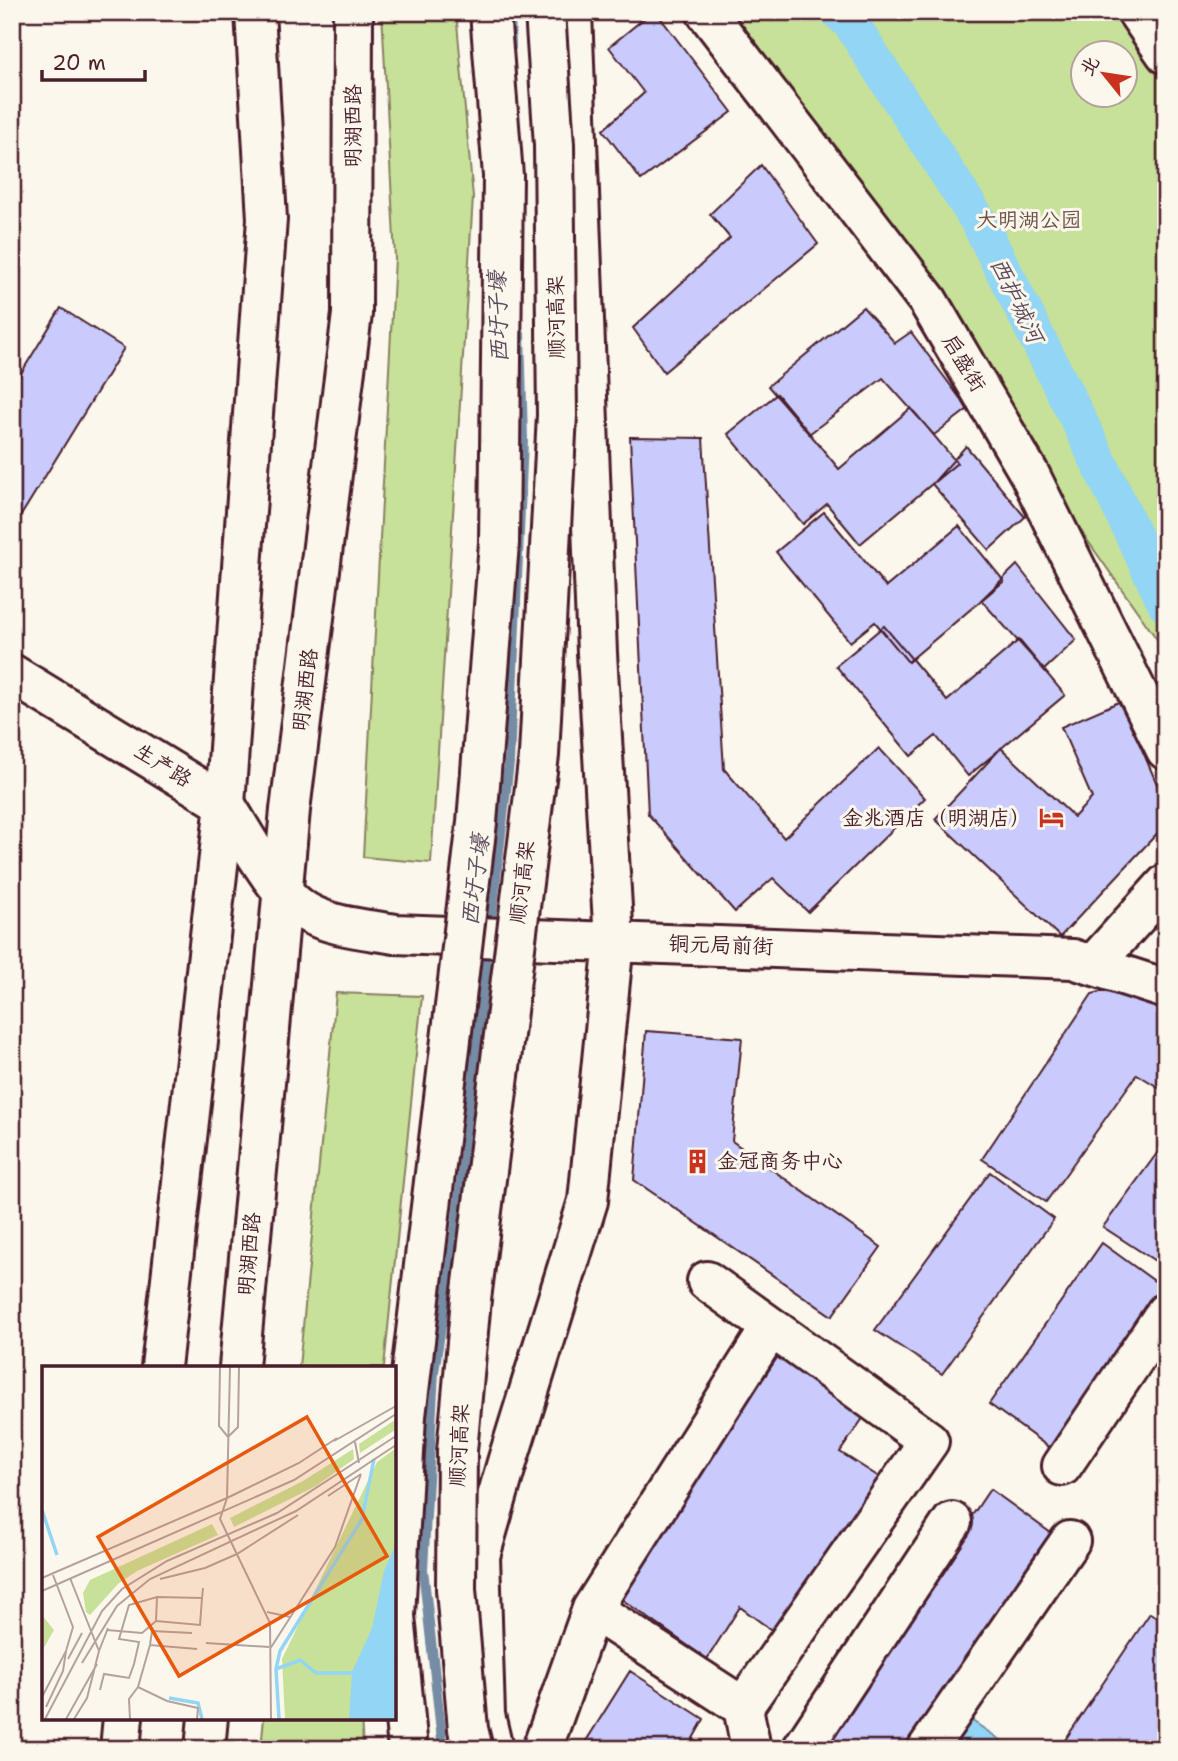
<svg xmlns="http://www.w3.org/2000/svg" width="1178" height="1761" font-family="'Shantell Sans','LXGW WenKai TC',sans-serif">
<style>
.green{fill:#c7e198;stroke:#888062;stroke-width:2;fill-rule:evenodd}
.water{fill:#92d5f4;stroke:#758ca4;stroke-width:2}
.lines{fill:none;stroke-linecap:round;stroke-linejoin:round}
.stream{stroke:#758ca4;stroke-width:10}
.canal{stroke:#92d5f4;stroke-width:37}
.building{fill:#c9cbfd;stroke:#4a1f2b;stroke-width:2}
.minor-casing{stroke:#4a1f2b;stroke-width:44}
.major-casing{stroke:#4a1f2b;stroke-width:44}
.minor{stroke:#fbf7ec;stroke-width:38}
.major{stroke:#fbf7ec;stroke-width:38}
.highway-bridge-casing{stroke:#4a1f2b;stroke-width:44;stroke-linecap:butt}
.highway-bridge{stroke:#fbf7ec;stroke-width:38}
.labels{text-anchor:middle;stroke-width:6;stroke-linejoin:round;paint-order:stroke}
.street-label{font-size:21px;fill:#4a1f2b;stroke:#fbf7ec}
.park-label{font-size:21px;fill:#695046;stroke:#fbf7ec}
.poi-label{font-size:21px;fill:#4a1f2b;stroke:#fbf7ec;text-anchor:end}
.water-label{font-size:23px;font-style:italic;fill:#5c4c5d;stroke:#fbf7ec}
.inset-river{fill:none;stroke:#92d5f4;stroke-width:3.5}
.inset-road{fill:none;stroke:#b4a19f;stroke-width:2}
.view{fill:#e8590c;fill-opacity:0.15;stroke:#e8590c;stroke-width:3.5}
.inset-edge{fill:none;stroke:#4a1f2b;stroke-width:3.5}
</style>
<rect width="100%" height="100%" fill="#fbf7ec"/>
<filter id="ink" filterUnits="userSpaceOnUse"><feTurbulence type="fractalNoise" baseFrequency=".0143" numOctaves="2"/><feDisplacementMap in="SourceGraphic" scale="14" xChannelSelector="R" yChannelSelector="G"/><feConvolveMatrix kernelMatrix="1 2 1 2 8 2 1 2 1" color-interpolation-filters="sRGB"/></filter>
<g filter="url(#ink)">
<!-- green -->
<path class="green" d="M382,12H456L473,197L431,863L363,857L395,258Z
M731,12H1166V652L907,284ZM1084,52H1126V94H1084Z
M336,993L422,996L384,1367H299Z
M264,1717H361L363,1749H261Z"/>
<!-- water -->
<path class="water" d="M962,1714L1014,1749H939Z"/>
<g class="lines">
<!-- stream -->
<path class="stream" d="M510,12L511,48
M443,1749L423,1569L434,1372L456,1228L509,763L523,440L520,334"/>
<!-- canal -->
<path class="canal" d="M839,12L850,22L979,222L1086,435L1166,604"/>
</g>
<!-- building -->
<path class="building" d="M652,12H656L732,112L641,180L603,130L644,93L609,47Z
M761,165L818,244L664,372L633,328L730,238L710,214Z
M863,307L895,343L911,332L968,409L934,435L883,378L809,434L768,386Z
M61,308L124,348L17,522L12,519V388Z
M777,394L839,469L911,408L957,463L860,544L827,504L803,524L728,434Z
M630,437L703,438L724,769L784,838L879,748L925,798L808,912L773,878L735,912L648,814Z
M966,446L1025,517L989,550L932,484Z
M824,512L886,587L959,526L1004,581L908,662L875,622L850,642L776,552Z
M1017,565L1076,640L1044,670L981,600Z
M884,626L947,701L1019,640L1065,695L968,776L936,736L911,756L836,666Z
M1121,701L1166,805V824L1060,937L935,819L1001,748L1074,817L1092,798L1061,727Z
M1126,985L1166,1012V1092L1137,1074L1046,1202L982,1159L1092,994Z
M646,1031L742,1038L732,1141L881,1247L832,1316L634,1180Z
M1166,1141V1268L1103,1227Z
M990,1172L1054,1219L942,1374L875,1330Z
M1102,1243L1164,1288L1050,1448L989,1404Z
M787,1343L874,1402L840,1452L890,1484L785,1640L740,1607L707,1659L617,1596Z
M990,1489L1055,1536L904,1749H815Z
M1150,1613L1166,1623V1724L1149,1749H1059Z
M630,1671L704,1719L687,1749H581Z"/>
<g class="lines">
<defs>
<path id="minor" d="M706,12L928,301L1029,473L1166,750
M1137,12L1166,54
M225,804C245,835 275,894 306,912C332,927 366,929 395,934L1073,959L1166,989
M1093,965L1166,884
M1062,1466L1166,1312
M592,1609L743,1707L751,1749
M743,1707L929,1441L771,1327
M493,1749L485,1715L480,1556L508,1459L588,1201L614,941L597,653L572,12
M542,1749L592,1609L771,1327L707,1281
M802,1749L952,1522
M927,1749L1070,1541"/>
<path id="major" d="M12,674L225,804
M161,1367L225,804L267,219L255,12
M239,1367L290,810L352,314L353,12
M120,1749L123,1717
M205,1749L208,1717"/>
</defs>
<!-- minor casing -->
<use href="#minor" class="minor-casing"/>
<!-- major casing -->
<use href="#major" class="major-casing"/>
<!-- minor -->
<use href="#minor" class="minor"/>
<!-- major -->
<use href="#major" class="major"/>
<defs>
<path id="highway-bridge" d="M408,1749L395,1616L406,1416L477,822L499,543L503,176L490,12
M473,1749L468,1729L456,1589L457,1451L471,1299L539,755L557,415L554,145L545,12"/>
</defs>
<!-- highway-bridge casing -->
<use href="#highway-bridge" class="highway-bridge-casing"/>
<!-- highway-bridge -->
<use href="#highway-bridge" class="highway-bridge"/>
</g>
</g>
<!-- icons -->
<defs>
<symbol id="hotel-bare" viewBox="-9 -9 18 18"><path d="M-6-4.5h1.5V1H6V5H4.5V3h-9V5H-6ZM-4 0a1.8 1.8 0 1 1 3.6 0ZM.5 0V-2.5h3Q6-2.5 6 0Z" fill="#c8321e" stroke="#fbf7ec" stroke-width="2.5" paint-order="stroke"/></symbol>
<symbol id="building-bare" viewBox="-9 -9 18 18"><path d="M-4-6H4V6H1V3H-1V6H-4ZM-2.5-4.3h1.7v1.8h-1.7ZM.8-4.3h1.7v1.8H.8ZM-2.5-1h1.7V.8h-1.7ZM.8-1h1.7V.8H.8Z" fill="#c8321e" stroke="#fbf7ec" stroke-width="2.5" paint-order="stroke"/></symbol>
</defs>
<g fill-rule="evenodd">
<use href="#hotel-bare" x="1034" y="800" width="35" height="35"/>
<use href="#building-bare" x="680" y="1144" width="35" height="35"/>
</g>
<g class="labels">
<!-- street labels -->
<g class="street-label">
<text transform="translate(353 126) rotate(-90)" y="7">明湖西路</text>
<text transform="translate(556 317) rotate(-91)" y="7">顺河高架</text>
<text transform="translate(964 363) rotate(59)" y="7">启盛街</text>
<text transform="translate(305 690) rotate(-83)" y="7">明湖西路</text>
<text transform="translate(163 765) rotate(32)" y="7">生产路</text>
<text transform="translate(522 882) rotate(-83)" y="7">顺河高架</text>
<text transform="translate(721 945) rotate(2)" y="7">铜元局前街</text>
<text transform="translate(249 1254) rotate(-85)" y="7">明湖西路</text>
<text transform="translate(459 1445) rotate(-87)" y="7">顺河高架</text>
</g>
<!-- park labels -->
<g class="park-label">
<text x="1029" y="227">大明湖公园</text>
</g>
<!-- poi labels -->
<g class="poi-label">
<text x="1031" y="825">金兆酒店（明湖店）</text>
<text x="717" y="1168" text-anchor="start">金冠商务中心</text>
</g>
<!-- water labels -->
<g class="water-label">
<text transform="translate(1017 300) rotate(64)" y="8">西护城河</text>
<text transform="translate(498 317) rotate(-92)" y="8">西圩子壕</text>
<text transform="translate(475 880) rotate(-83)" y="8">西圩子壕</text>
</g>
</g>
<!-- overview -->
<g transform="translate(42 1366)">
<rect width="354" height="354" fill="#fbf7ec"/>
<path d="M353,54V64L318,87L317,78ZM311,83L312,93L274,120L192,161L188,152L261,115ZM353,83V353H243L240,293L335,96ZM170,158L176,169L95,205L76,218L48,249L44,246L41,227L48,214ZM0,249L12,264L0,285Z" fill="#c7e198"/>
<path d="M353,180V353H307L310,306L330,262L342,205Z" fill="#92d5f4"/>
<path class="inset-river" d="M0,144L15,189M234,303L258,294L274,307H309M309,307L354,292M127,332L156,337L160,353M237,353L234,303L238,285L320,153L332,93"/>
<path class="inset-road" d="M178,1L177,60L186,71L196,61L197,1M292,75L354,40M313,76L317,97M286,130L319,108M185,132L178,153L228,257L229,353M185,132L188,1M0,212L185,132L257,97L295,72M28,212L57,285L45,332L32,353M118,213L163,202L195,188L256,149M0,225L252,114L354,48M225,246L248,251M114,255L158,259L160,232M65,264L100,267L114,255L115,231M164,277L227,281M108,279L110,265L150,267M228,283L293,181L319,108M57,285L66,262M26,293L40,267M40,297L75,240L108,213L254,145L354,79M96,321L108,279L155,283M58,324L62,308L87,312L92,298L97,276L77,273L87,239L115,231L160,232L161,222M0,331L24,285L31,261L11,209M4,341L21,305L24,285M3,353L60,245L80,223L125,195L235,147L354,70M24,353L55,298M88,353L87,333L96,321L125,335L156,342L155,353"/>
<path class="view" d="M265,51L345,190L137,310L56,171Z"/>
<rect width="354" height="354" class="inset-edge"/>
</g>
<!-- margin -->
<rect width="1178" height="1761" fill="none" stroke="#fbf7ec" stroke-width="42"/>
<rect x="21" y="21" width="1136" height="1719" fill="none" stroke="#4a1f2b" stroke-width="2.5" filter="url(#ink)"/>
<!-- north arrow -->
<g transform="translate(1104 74) rotate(300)"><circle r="33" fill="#fbf7ec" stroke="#b4a19f" stroke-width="2"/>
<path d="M0-5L12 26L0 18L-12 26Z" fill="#c8321e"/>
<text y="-10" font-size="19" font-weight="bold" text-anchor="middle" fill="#4a1f2b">北</text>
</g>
<!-- scale -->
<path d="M42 70v10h103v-10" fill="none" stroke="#4a1f2b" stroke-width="3.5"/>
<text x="52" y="70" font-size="21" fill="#4a1f2b" stroke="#fbf7ec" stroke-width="5" paint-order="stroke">20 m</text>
</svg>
